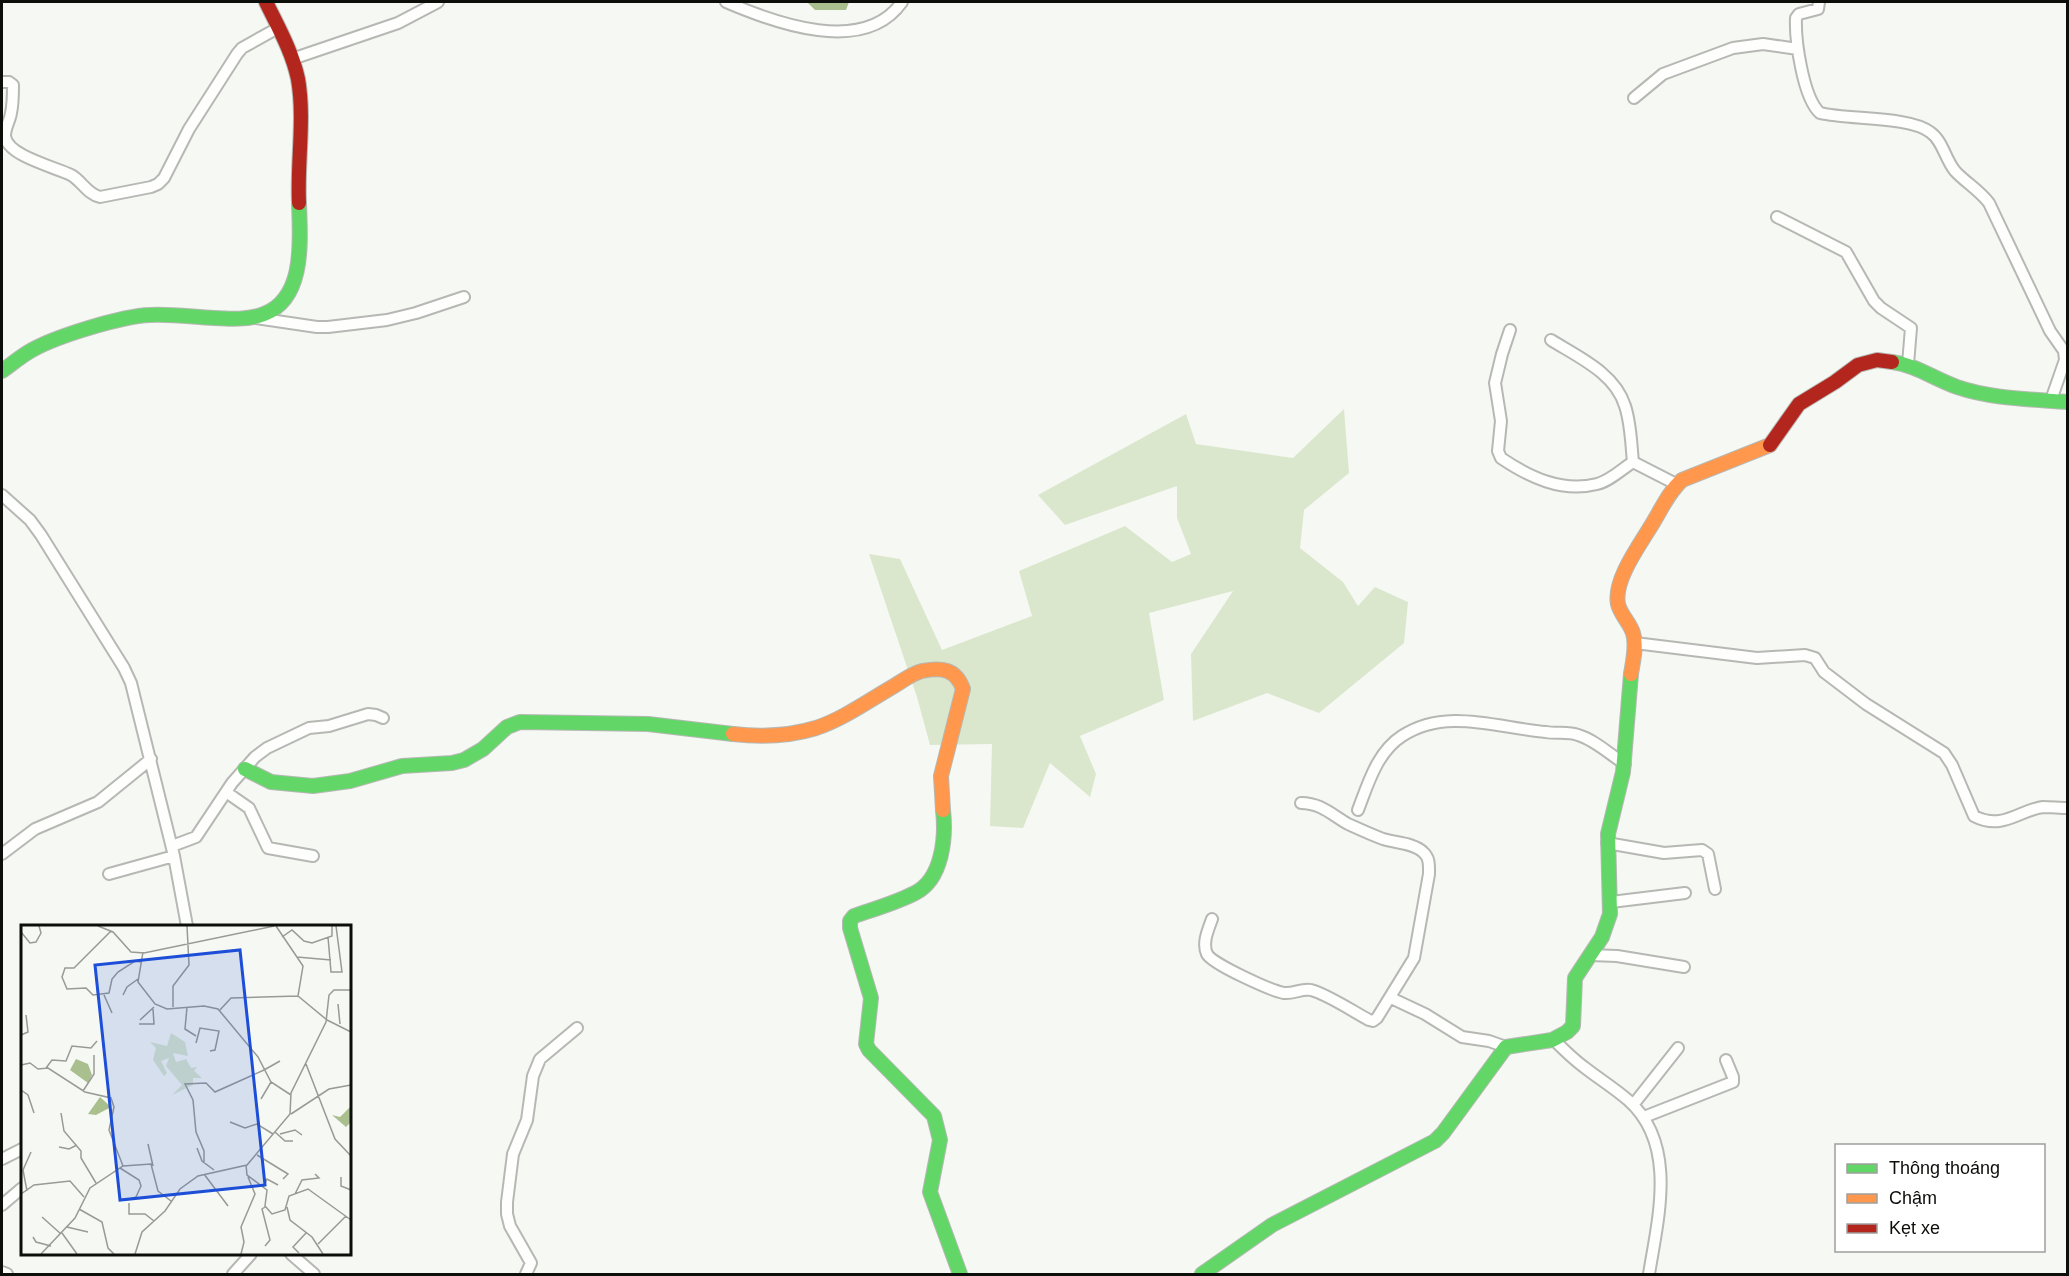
<svg xmlns="http://www.w3.org/2000/svg" width="2069" height="1276" font-family="Helvetica,sans-serif">
<style>
.green{fill:#dbe7cd}
.water{fill:#a9bf8e}
.lines{fill:none;stroke-linecap:round;stroke-linejoin:round}
.street-casing{stroke:#b6b8b4;stroke-width:14}
.fast-casing{stroke:#b6b8b4;stroke-width:16}
.slow-casing{stroke:#b6b8b4;stroke-width:16}
.jam-casing{stroke:#b6b8b4;stroke-width:16}
.street{stroke:#fefefd;stroke-width:10}
.fast{stroke:#63d668;stroke-width:14}
.slow{stroke:#ff974d;stroke-width:14}
.jam{stroke:#b3261e;stroke-width:14}
.inset-road{fill:none;stroke:#989a96;stroke-width:1.5}
.view{fill:#1d4ed8;fill-opacity:0.15;stroke:#1d4ed8;stroke-width:3}
.inset-edge{fill:none;stroke:#0c0e0a;stroke-width:3}
</style>
<rect width="100%" height="100%" fill="#f6f8f3"/>
<!-- green -->
<path class="green" d="M1344,409L1349,473L1304,510L1300,548L1343,582L1358,606L1375,587L1408,602L1404,643L1319,713L1267,693L1193,721L1191,654L1233,591L1149,613L1164,700L1080,736L1096,774L1090,797L1050,763L1023,828L990,826L992,744L930,745L917,697L869,554L900,559L942,650L1032,616L1019,571L1125,526L1172,562L1191,554L1177,518V486L1065,525L1038,495L1186,414L1196,444L1293,458Z"/>
<!-- water -->
<path class="water" d="M807,2H849L846,10H815Z"/>
<g class="lines">
<defs>
<path id="street" d="M726,2C775,23 864,56 902,2
M1819,2L1818,9L1799,14L1796,18C1795,40 1803,98 1820,113C1849,120 1909,116 1930,132C1943,141 1945,159 1955,171C1965,182 1979,190 1989,203L2050,331L2064,351L2065,360L2051,400
M292,59L398,23L438,2
M2,82H9L13,85C13,94 13,104 11,113C10,121 5,127 5,136C7,156 55,167 71,175C82,181 87,194 100,197L151,187L158,184L164,178L189,129L237,54L242,48L278,28
M1634,98L1663,74L1733,48L1763,44L1798,49
M1777,217L1846,252L1874,301L1881,308L1911,328L1908,364
M256,318L317,327H328L387,320L416,313L464,297
M1510,330L1502,354L1495,383L1501,421L1498,451L1501,458C1529,477 1562,493 1597,484C1610,481 1622,469 1633,462
M1551,340C1578,357 1615,373 1625,406C1631,424 1631,443 1633,462L1676,484
M2,495L30,520L41,535L124,668L131,683L174,856L187,926
M1635,643L1757,658L1805,655L1815,658L1824,672L1866,704L1944,753L1952,765L1974,816C2003,831 2019,810 2043,807C2051,807 2060,808 2068,808
M226,792L249,808L268,848L313,856
M1358,810C1368,784 1377,752 1402,736C1446,707 1498,728 1546,732C1556,734 1568,731 1578,735C1595,740 1609,754 1625,764
M1607,843L1664,853L1702,850L1708,854L1715,889
M172,846L196,837L232,783L255,757L267,748L309,728L329,726L368,714L376,715L383,718
M2,854L35,829L98,802L151,759
M109,874L174,856
M1611,902L1685,893
M1212,919C1208,930 1202,943 1207,954C1212,964 1272,991 1284,993C1294,994 1302,988 1311,990C1327,994 1354,1012 1369,1020L1373,1021L1377,1018L1414,958L1429,874C1429,866 1430,858 1423,852C1414,843 1396,843 1383,839C1372,835 1359,829 1348,824C1332,815 1321,803 1301,803
M1590,955L1617,956L1684,967
M1391,998L1425,1014L1462,1037L1489,1041L1506,1047
M1553,1039C1563,1049 1573,1059 1584,1067C1598,1078 1614,1088 1628,1100C1678,1144 1658,1218 1649,1274
M1633,1105L1678,1048
M1644,1117L1733,1082V1077L1726,1060
M2,1159L22,1149
M2,1205L22,1188
M291,1254L314,1274
M2,1272L7,1274
M233,1274L251,1254
M526,1274L531,1263L510,1226L507,1214V1202L513,1154L527,1120L533,1076L540,1059L577,1028"/>
<path id="fast" d="M1892,362C1916,365 1934,379 1957,387C1992,399 2031,399 2068,402
M2,371C12,364 21,356 32,350C57,336 122,316 150,315C172,314 193,317 214,318C230,319 249,320 264,314C306,298 300,239 299,203
M245,769L271,782L313,786L350,781L402,766L452,763L464,760L483,749L507,727L520,722L648,724L733,734
M943,810C946,836 943,879 915,893C896,903 874,909 854,916L850,921V928L871,998L866,1044L869,1050L934,1116L940,1140L930,1192L960,1274
M1202,1274L1272,1225L1435,1141L1443,1133L1506,1047L1552,1040L1567,1032L1573,1026L1575,978L1602,937L1610,914L1608,834L1623,772L1631,674"/>
<path id="slow" d="M1631,674C1633,661 1637,645 1633,633C1630,623 1620,614 1618,604C1613,579 1642,542 1654,521C1663,506 1669,492 1682,480L1770,445
M733,734C759,737 790,736 816,728C843,719 868,701 894,686C902,681 913,673 922,671C942,667 956,669 963,689L941,776L943,810"/>
<path id="jam" d="M266,2C278,27 292,51 298,79C305,119 297,162 299,203
M1770,445L1799,404L1835,382L1858,365L1877,360L1892,362"/>
</defs>
<!-- street casing -->
<use href="#street" class="street-casing"/>
<!-- fast casing -->
<use href="#fast" class="fast-casing"/>
<!-- slow casing -->
<use href="#slow" class="slow-casing"/>
<!-- jam casing -->
<use href="#jam" class="jam-casing"/>
<!-- street -->
<use href="#street" class="street"/>
<!-- fast -->
<use href="#fast" class="fast"/>
<!-- slow -->
<use href="#slow" class="slow"/>
<!-- jam -->
<use href="#jam" class="jam"/>
</g>
<!-- overview -->
<g transform="translate(21 925)">
<rect width="330" height="330" fill="#f6f8f3"/>
<path d="M150,108L164,117L167,131L152,128L155,137L165,134L170,143L176,142L173,146L181,153H172V160L151,170L161,160L145,141L148,133L140,136L146,148L143,151L132,135L135,123L129,117L146,121Z" fill="#dbe7cd"/>
<path d="M55,134L67,139L71,150L67,158L49,145ZM79,172L90,182L75,190L67,189ZM329,182L330,197L325,202L311,190L319,192Z" fill="#a9bf8e"/>
<path class="inset-road" d="M77,1L92,7L110,27L123,28L253,1M255,1L282,41L277,71L306,95M90,6L53,43H44L41,52L46,64L65,63L72,70L88,68L91,54L97,47L114,36L120,37M0,7L9,18L15,17L20,8L18,1M261,12L271,5L283,16L291,18L311,11V1M307,12L310,47H321L315,1M122,27L117,57L134,79L146,84L183,81L197,84L237,132L250,157L270,170M276,32L310,35M83,70L91,88M102,70L106,62L117,54M317,79L319,99M152,82V61L168,40L166,1M166,82L164,104L175,111M198,86L210,73L277,71M119,95L133,82M306,95L330,107M118,99H133L132,84M0,110L7,107L5,90M175,118L179,103L198,106L194,125L189,126M285,139L314,214L330,231M0,140L9,138L17,144L27,143L64,167L90,173L93,182L88,205L102,241M25,143L31,135L45,136L51,121L70,123L76,116M243,145L259,136M0,165L7,170L13,188M62,166L73,149V130M240,174L250,157M40,188L43,206L60,226V233L75,258M270,189L308,164L330,160M209,197L224,203L236,199L252,209M254,207L264,216H272M259,209L274,205L281,210M127,219L132,241M38,222L48,224L56,220M176,223L181,236L193,245M236,230L267,249L262,254M183,238V226L175,207L172,175L164,159L185,158L194,167L243,145M225,240L226,250L246,265L244,281L251,289L264,285L268,271L287,264L330,295M99,243L118,255L120,261L115,272L105,275M183,249L207,281M320,252V261L330,265M242,263L246,254L257,260M6,266L2,245L10,227M0,269L13,260L49,256L63,272M274,269L281,255L298,253L294,249M108,278V289H124L133,296M266,282L269,295L291,312L302,329M58,284L81,297L87,323L93,329M21,292L40,309M46,302L67,307M41,308L56,329M12,312L15,317L30,321M297,319L325,291M244,321L249,315L241,284L244,282M278,328L272,322L285,308M20,329L54,293L69,263L102,241L130,239L137,266L150,276M114,329L121,307L144,286L159,264L177,251L226,240L269,189L270,168L305,97L308,70L313,65H330M220,329L223,317L220,302L234,269L227,252"/>
<path class="view" d="M219,25L244,260L99,275L74,40Z"/>
<rect width="330" height="330" class="inset-edge"/>
</g>
<!-- border -->
<rect width="2069" height="1276" fill="none" stroke="#0c0e0a" stroke-width="6"/>
<!-- legend -->
<rect x="1835" y="1144" width="210" height="108" fill="#ffffff" stroke="#9e9f9d" stroke-width="1.5"/>
<rect x="1847" y="1164" width="30" height="9" fill="#63d668" stroke="#9e9f9d" stroke-width="1.5"/>
<text x="1889" y="1174" font-size="18" fill="#0c0e0a">Thông thoáng</text>
<rect x="1847" y="1194" width="30" height="9" fill="#ff974d" stroke="#9e9f9d" stroke-width="1.5"/>
<text x="1889" y="1204" font-size="18" fill="#0c0e0a">Chậm</text>
<rect x="1847" y="1224" width="30" height="9" fill="#b3261e" stroke="#9e9f9d" stroke-width="1.5"/>
<text x="1889" y="1234" font-size="18" fill="#0c0e0a">Kẹt xe</text>
</svg>
